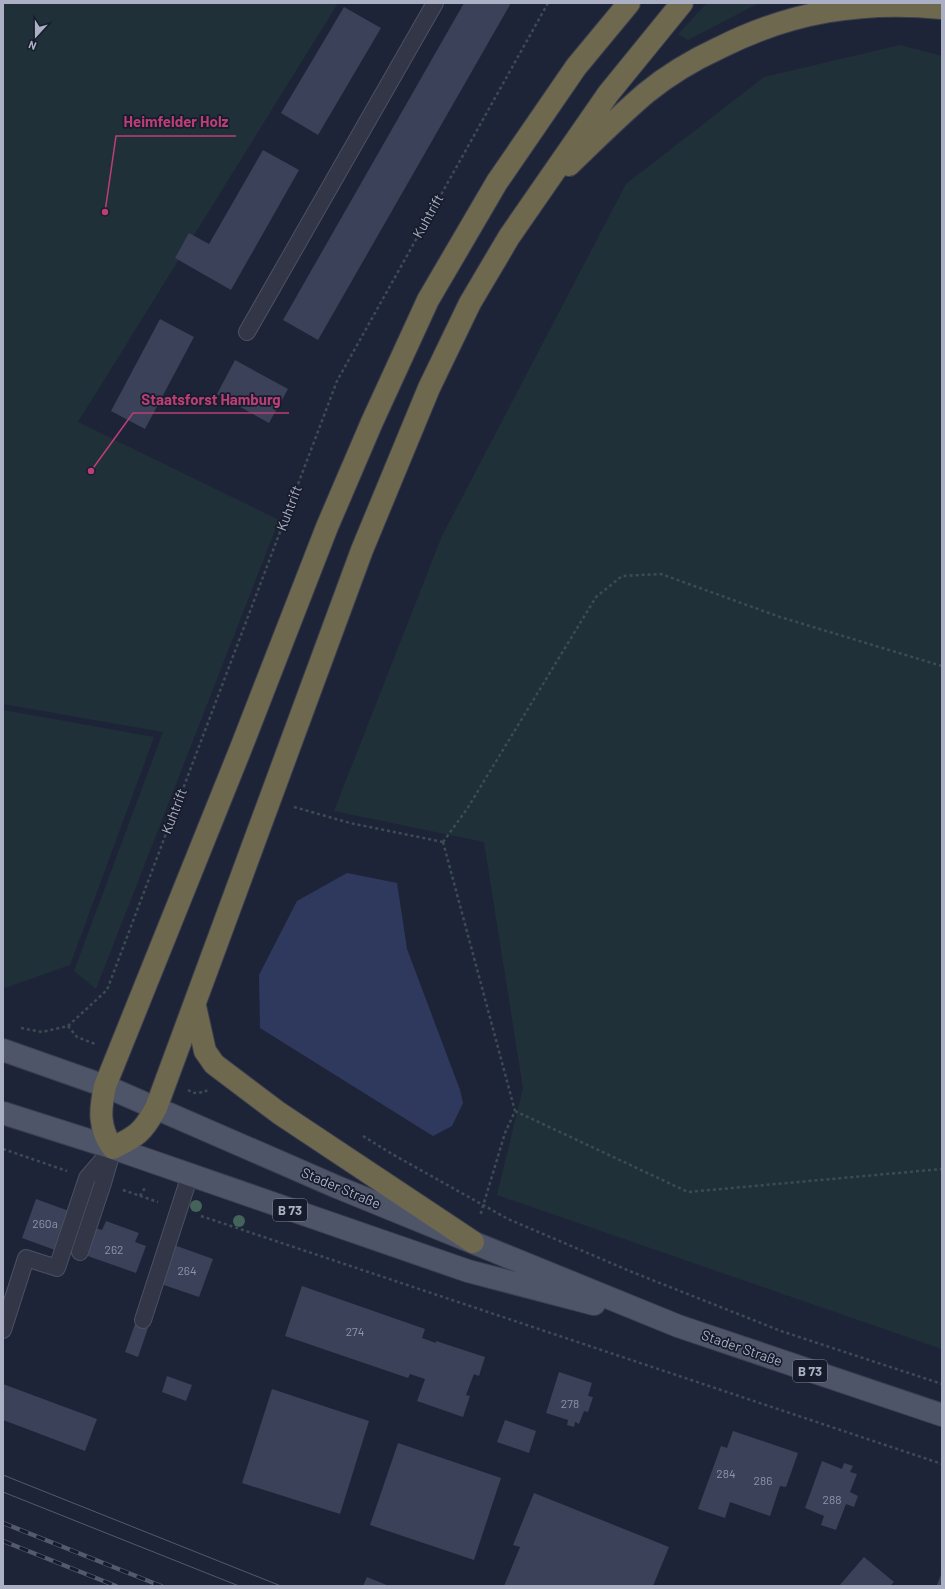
<svg xmlns="http://www.w3.org/2000/svg" width="945" height="1589" font-family="Barlow,sans-serif">
<style>
.green{fill:#203038}
.water{fill:#2f395d}
.building{fill:#3a4158}
.lines{fill:none;stroke-linecap:round;stroke-linejoin:round}
.lane-casing{stroke:#4c5163;stroke-width:18}
.primary-casing{stroke:#3b4051;stroke-width:24}
.highway-casing{stroke:#393e4f;stroke-width:24}
.path{stroke:#3b4c53;stroke-width:2.5;stroke-dasharray:3 3;stroke-linecap:butt}
.lane{stroke:#323647;stroke-width:16}
.primary{stroke:#4f5568;stroke-width:22}
.highway{stroke:#6e684e;stroke-width:22}
.tram{stroke:#53596f;stroke-width:1}
.rail-casing{stroke:#53596f;stroke-width:4.5}
.rail{stroke:#171c2c;stroke-width:3;stroke-dasharray:9;stroke-linecap:butt}
.tree{fill:#43635b}
.labels{text-anchor:middle;stroke-width:3.5;stroke-linejoin:round;paint-order:stroke}
.number-label{font-size:12px;fill:#8f94aa}
.shield{fill:#171c2c;stroke:#7f8497;stroke-width:1}
.shield-label{font-size:13px;font-weight:bold;fill:#abb0c5}
.street-label{font-size:14px;fill:#abb0c5;stroke:#171c2c}
.leader{fill:none;stroke:#bc3e76;stroke-width:1.5}
.callout-dot{fill:#bc3e76;stroke:#171c2c;stroke-width:1.5}
.callout-label{font-size:15px;text-anchor:middle;font-weight:bold;fill:#bc3e76;stroke:#171c2c;stroke-width:3.5;stroke-linejoin:round;paint-order:stroke}
</style>
<rect width="100%" height="100%" fill="#1e2437"/>
<!-- green -->
<path class="green" d="M3,3H338L78,422L279,520L96,989L74,971L163,732L3,704Z
M707,3H759L688,40L678,34Z
M900,45L942,56V1349L497,1195L523,1088L484,842L334,811L442,536L626,184L764,77Z
M3,710L154,737L70,965L5,988L3,987Z"/>
<!-- water -->
<path class="water" d="M347,873L397,883L407,949L460,1090L463,1103L452,1126L433,1136L260,1028L259,975L297,901Z"/>
<!-- building -->
<path class="building" d="M464,3H511L318,340L283,320Z
M344,7L381,28L318,135L281,113Z
M263,150L299,170L231,290L175,258L189,233L209,244Z
M160,319L194,337L145,429L111,411Z
M235,360L288,389L269,423L217,394Z
M36,1199L69,1211L55,1250L22,1238Z
M106,1221L139,1233L135,1242L146,1246L136,1273L82,1254L92,1227L102,1230Z
M174,1245L213,1259L199,1297L161,1284Z
M302,1286L425,1329L422,1338L436,1343V1341L485,1357L479,1376L474,1374L466,1395L470,1396L463,1417L417,1401L425,1379L410,1374L408,1378L285,1336Z
M135,1324L148,1328L138,1357L125,1352Z
M559,1372L592,1383L588,1396L593,1397L588,1412L584,1411L579,1424L575,1422L574,1427L567,1425L568,1420L546,1413Z
M167,1376L192,1385L186,1401L162,1392Z
M3,1384L97,1419L85,1451L3,1420Z
M272,1389L369,1421L340,1514L242,1483Z
M505,1420L536,1431L529,1453L497,1442Z
M733,1431L798,1453L786,1487L780,1486L770,1516L730,1502L725,1518L698,1509L721,1446L727,1448Z
M398,1443L501,1478L474,1560L370,1525Z
M822,1461L842,1469L844,1463L853,1466L850,1472L857,1474L850,1492L858,1496L854,1507L846,1504L836,1530L821,1525L824,1516L805,1508Z
M534,1493L669,1547L653,1586H504L520,1547L513,1545Z
M864,1557L894,1582L890,1586H839Z
M942,1572V1586H940L937,1585Z
M367,1577L389,1586H363Z"/>
<g class="lines">
<defs>
<path id="lane" d="M247,332L435,3
M80,1252L103,1183L112,1152
M143,1320L190,1175
M3,1330L26,1258L57,1268L87,1178L113,1148"/>
<path id="primary" d="M3,1050L105,1086L337,1187L678,1326L942,1415
M3,1113L113,1148L468,1271L594,1304"/>
<path id="highway" d="M629,3L576,67L497,182L428,300L372,422L327,527L241,748L105,1086C100,1109 98,1128 113,1148C137,1136 143,1132 156,1108L362,550L429,388L470,303L509,237L608,94L682,3
M569,165C594,141 619,116 646,93C668,75 693,60 719,48C790,12 862,0 942,8
M195,1006L205,1051L214,1064L279,1113L473,1242"/>
</defs>
<!-- lane casing -->
<use href="#lane" class="lane-casing"/>
<!-- primary casing -->
<use href="#primary" class="primary-casing"/>
<!-- highway casing -->
<use href="#highway" class="highway-casing"/>
<!-- path -->
<path class="path" d="M3,740H4
M294,807L350,823L443,842
M443,842L467,809L596,597L622,576L661,574L780,617L942,666
M443,842L515,1111L505,1133L480,1216
M68,1026L107,990L337,381L548,3
M21,1028L42,1032L68,1026L77,1037L95,1044
M188,1090L193,1093L205,1092L207,1090
M515,1111L688,1192L942,1169
M363,1136L392,1154L508,1219L632,1272L781,1331L942,1384
M3,1149L67,1171
M123,1190L158,1202
M140,1196L146,1186
M201,1216L942,1464"/>
<!-- lane -->
<use href="#lane" class="lane"/>
<!-- primary -->
<use href="#primary" class="primary"/>
<!-- highway -->
<use href="#highway" class="highway"/>
<!-- tram -->
<path class="tram" d="M3,1475L281,1586
M3,1492L239,1586"/>
<defs>
<path id="rail" d="M3,1523L161,1586
M3,1541L116,1586"/>
</defs>
<!-- rail casing -->
<use href="#rail" class="rail-casing"/>
<!-- rail -->
<use href="#rail" class="rail"/>
</g>
<!-- trees -->
<g class="tree">
<circle cx="196" cy="1206" r="6"/>
<circle cx="239" cy="1221" r="6"/>
</g>
<g class="labels">
<!-- number labels -->
<g class="number-label">
<text x="45" y="1228">260a</text>
<text x="114" y="1254">262</text>
<text x="187" y="1275">264</text>
<text x="355" y="1336">274</text>
<text x="570" y="1408">278</text>
<text x="726" y="1478">284</text>
<text x="763" y="1485">286</text>
<text x="832" y="1504">288</text>
</g>
<!-- shield labels -->
<g class="shield">
<rect x="273" y="1199" width="34" height="22" rx="3"/>
<rect x="793" y="1360" width="34" height="22" rx="3"/>
</g>
<g class="shield-label">
<text x="290" y="1215">B 73</text>
<text x="810" y="1376">B 73</text>
</g>
<!-- street labels -->
<g class="street-label">
<text transform="translate(428 216) rotate(-61)" y="5">Kuhtrift</text>
<text transform="translate(289 508) rotate(-69)" y="5">Kuhtrift</text>
<text transform="translate(174 811) rotate(-69)" y="5">Kuhtrift</text>
<text transform="translate(341 1188) rotate(23)" y="5">Stader Straße</text>
<text transform="translate(742 1348) rotate(19)" y="5">Stader Straße</text>
</g>
</g>
<!-- callouts -->
<path class="leader" d="M105 212L116 136H236M91 471L133 413H289"/>
<g class="callout-dot">
<circle cx="105" cy="212" r="4"/>
<circle cx="91" cy="471" r="4"/>
</g>
<g class="callout-label">
<text x="176" y="127">Heimfelder Holz</text>
<text x="211" y="405">Staatsforst Hamburg</text>
</g>
<!-- border -->
<rect width="945" height="1589" fill="none" stroke="#abb0c5" stroke-width="8"/>
<!-- north arrow -->
<g transform="translate(36 36) rotate(201)" stroke="#171c2c" stroke-width="3" paint-order="stroke">
<path d="M0-3L7 15L0 10L-7 15Z" fill="#abb0c5"/>
<text y="-6" font-size="11" font-weight="bold" text-anchor="middle" fill="#abb0c5">N</text>
</g>
</svg>
